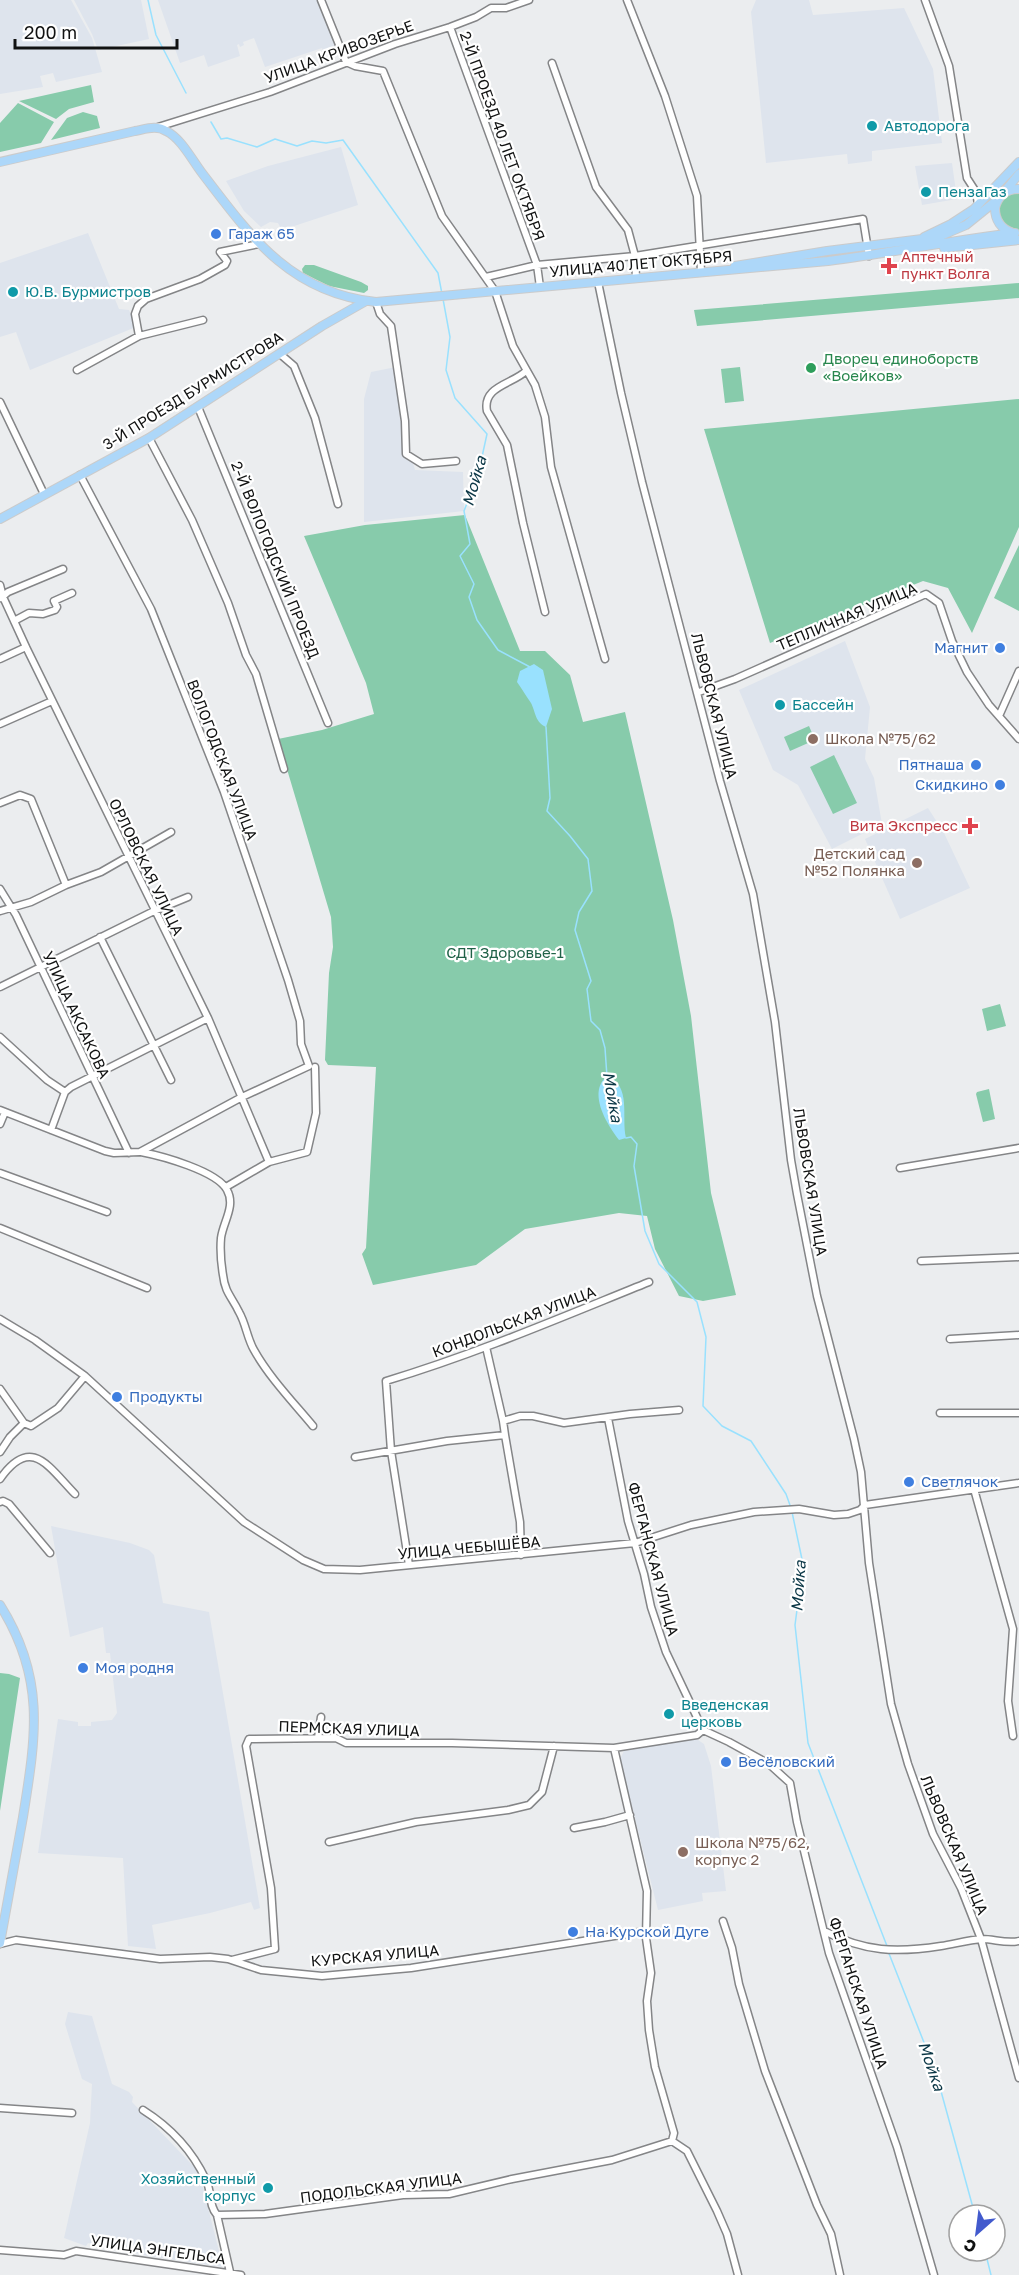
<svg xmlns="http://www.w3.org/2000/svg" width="1019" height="2275" font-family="'Golos Text',sans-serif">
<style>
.built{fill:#dee4ed}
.green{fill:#87cbab}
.water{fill:#99e1fe}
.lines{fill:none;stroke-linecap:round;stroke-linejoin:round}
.stream{stroke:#99e1fe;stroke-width:1.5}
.minor-casing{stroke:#848587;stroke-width:9}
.major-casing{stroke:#cbcbcb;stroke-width:10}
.minor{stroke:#fff;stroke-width:6}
.major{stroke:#add7f9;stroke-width:8}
.culture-dot{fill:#0f9aa8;stroke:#fff;stroke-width:2}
.shop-dot{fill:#3f7fe0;stroke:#fff;stroke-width:2}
.health-dot{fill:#e0444e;stroke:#fff;stroke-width:2}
.leisure-dot{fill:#2e9e5b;stroke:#fff;stroke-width:2}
.education-dot{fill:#8d6e63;stroke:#fff;stroke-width:2}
.labels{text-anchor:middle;stroke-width:4.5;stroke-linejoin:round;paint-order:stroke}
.street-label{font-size:15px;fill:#111212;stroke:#fff}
.culture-label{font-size:15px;fill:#0d838f;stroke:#fff;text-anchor:start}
.shop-label{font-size:15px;fill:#366cbe;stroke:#fff;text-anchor:start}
.health-label{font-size:15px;fill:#be3a42;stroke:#fff;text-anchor:start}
.leisure-label{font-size:15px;fill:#27864d;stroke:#fff;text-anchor:start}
.education-label{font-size:15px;fill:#785e54;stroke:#fff;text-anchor:start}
.park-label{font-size:15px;fill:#206248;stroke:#fff}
.water-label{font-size:16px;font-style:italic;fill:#0b3746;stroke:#fff}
</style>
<rect width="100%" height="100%" fill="#ebedef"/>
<!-- built -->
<path class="built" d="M0,0H71L92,38L102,72L56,82L53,73L40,76L43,87L0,94Z
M74,0H141L149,39L98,50L92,34Z
M158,0H324L342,44L323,52L322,48L265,67L254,38L243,42L244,45L240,47L239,44L237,45L240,56L208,67L204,55L180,63Z
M756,0H809L813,15L904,8L933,69L942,143L872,151V161L848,164L847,154L766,163L751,12Z
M341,147L358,205L282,230L278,223L270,222L261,227L244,211L226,181L268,166Z
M952,163L957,199L922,205L915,166Z
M88,233L119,309L129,310L136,327L30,370L16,332L0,337V263Z
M396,367L400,419L415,470L463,472L464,511L364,522V399L371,372Z
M845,641L870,707L865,759L874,778L882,824L832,849L798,785L773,770L739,690Z
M928,808L944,833L970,888L900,919L865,839Z
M51,1526L130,1543L149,1550L154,1555L163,1603L209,1612L260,1908L254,1910L251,1902L210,1913L152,1925L156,1949L128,1946L123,1858L38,1853L58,1719L78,1722V1726H91V1722L112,1720L117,1713L110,1653H106L103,1627L70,1637Z
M695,1738L704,1744L711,1766L726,1891L702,1893L703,1901L658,1910L620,1759L624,1751Z
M68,2012L92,2016L112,2084L129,2092L133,2097L132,2102L199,2172L223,2267L149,2256L88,2243L86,2246L64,2238L90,2123L92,2084L82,2079L65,2024Z"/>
<!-- green -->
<path class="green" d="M91,85L94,102L69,109L56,119L19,101Z
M18,103L54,122L41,143L0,152V123Z
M83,112L97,116L100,128L51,140L67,118Z
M1014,192H1019V230L1007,226L999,215C998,203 1003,197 1014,192Z
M305,265H314L361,282L368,286V290L364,293L329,286L303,273L302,269Z
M1019,283V298L697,326L694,310Z
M740,367L744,401L725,403L721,369Z
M1019,399V527L972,633L948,588L923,581L770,643L704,429Z
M465,515L520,651H545L570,675L583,722L625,712L673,920L691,1016L711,1193L736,1295L703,1301L679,1296L655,1249L647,1216L619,1213L525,1229L476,1265L373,1285L362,1254L366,1248L376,1067L328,1065L325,1060L329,973L333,947L331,917L278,739L322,730L374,714L366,683L304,536L365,525Z
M1019,545V611L994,598Z
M809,726L815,740L790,751L784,737Z
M834,755L857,803L833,814L810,767Z
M1000,1004L1006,1026L987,1031L982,1009Z
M989,1089L995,1119L983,1122L976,1094L977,1092Z
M0,1673L9,1674L20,1678L0,1811Z"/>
<!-- water -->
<path class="water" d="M534,664L543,670L552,709L546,727C535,722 536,713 531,703C526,696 522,689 517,682L520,671Z
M607,1076C632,1086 621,1116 626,1138L619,1140C607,1124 587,1093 607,1076Z"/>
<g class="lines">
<!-- stream -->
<path class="stream" d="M148,0L156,35L186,93
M211,122L221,139L227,138L257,147L275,139L297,146L312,141L326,143L343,140L438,273L442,294
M443,299L450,337L446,370L455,398L487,434L478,475L464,511L470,544L460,556L474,584L469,597L477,620L498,650L530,667
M546,727L550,798L547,811L570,836L588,859L592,891L579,912L575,930L591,981L587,989L591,1021L600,1030L605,1048L607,1077
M626,1138L631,1137L637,1144L634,1166L645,1231L659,1264L697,1302L706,1337L703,1406L722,1426L751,1441L786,1494L791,1508
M792,1512L803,1564L795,1625L808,1743L887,1946
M888,1951L936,2073L975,2215
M985,2251L991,2275"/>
<defs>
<path id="minor" d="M321,0L346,62L355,66L383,71L442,216L495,291L513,346L535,385L545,417L551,467L605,659
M627,0L665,96L697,196L701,271
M925,0L949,66L967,178L976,192L978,204
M450,27L537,265L540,287
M552,63L596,187L628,230L635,256L636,278
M158,127L270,92L395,44L450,27L476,17L491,8H506L529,0
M486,277L537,265L635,256L863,219L869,256
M598,282L621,393L642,482L720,781L753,894L775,1022L791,1160L797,1194L817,1296L854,1439L861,1472L869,1563L891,1704L908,1764L933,1834L961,1888L981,1939L1019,2078
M376,302L380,314L391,326L405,421L406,454L422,464L456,461
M139,336L135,314L138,306L146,299L200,279L225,265L227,261L220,252L259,244
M280,354L294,366L315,418L338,504
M77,370L139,336L203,320
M526,371C513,384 482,386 487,411L507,445L523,523L545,612
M0,402L44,494
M198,407L328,723
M149,438L192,520L228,603L246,655L256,674L284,769
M0,585L3,597L26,647L208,1018L269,1162
M1,598L8,592L63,569
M14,621L29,613L43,614L55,610L57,607L54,601L72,593
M0,659L26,647
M699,692L735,679L926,594L939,603L952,641L967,672L989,705L1019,739
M999,716L1019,671
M0,724L52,701
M0,803L20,795L31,799L66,885
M0,889L16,915L129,1153
M0,911L31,902L66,885L101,872L171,832
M100,937L171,1080
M0,987L154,911L188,897
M0,1037L47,1080L65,1092
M0,1110L105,1151L114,1153L140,1152L242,1097L309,1066L301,1044L300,1021L288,980L224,792L151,609L80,475
M0,1124L5,1112
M51,1130L65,1092L71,1087L208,1018
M141,1152C162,1156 217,1171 227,1190C236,1206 223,1222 221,1238C220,1250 221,1263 223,1275C225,1293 232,1297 239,1312C246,1324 247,1338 254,1350C269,1377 293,1402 313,1426
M900,1168L1019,1148
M0,1173L107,1212
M226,1187L269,1162L307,1152L316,1113L315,1067
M0,1228L147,1288
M921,1261L1019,1257
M0,1319L35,1340L85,1376L244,1522L303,1560L324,1569L360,1570L635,1543L691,1525L754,1512L799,1509L834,1515L848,1514L860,1510L865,1505L1019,1483
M950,1339L1019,1335
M486,1347L503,1421
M0,1389L24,1423L31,1426L58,1408L85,1376
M940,1413H1019
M608,1418L628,1521L644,1574L651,1607L666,1652L703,1730L729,1742L769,1764L790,1783L797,1822L829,1953L897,2147L934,2275
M505,1435L520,1522L521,1555
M0,1452L10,1437L24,1423
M355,1457L447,1441L505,1435L503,1421L520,1416H533L564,1423L630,1414L679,1410
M0,1479C31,1435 48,1466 75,1494
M974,1489L1013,1629L1008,1701L1013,1736
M0,1502L3,1501L9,1504L50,1553
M409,1565L391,1451L386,1381C476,1354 562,1317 649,1282
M318,1738L321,1717
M614,1748L647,1891L646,1938L651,1973L647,2001L649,2030L655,2067L674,2133L672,2141
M574,1828L605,1822L630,1815
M329,1842L416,1822L508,1810L529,1805L542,1792L554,1746
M723,1921L732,1948L739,1984L765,2071L817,2205L831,2234L840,2275
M824,1931C865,1952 896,1953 941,1946C954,1944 969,1940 982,1939C994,1939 1007,1944 1019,1941
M0,1944L16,1940L160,1959L210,1957L228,1959L261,1970L322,1976L411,1968L646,1931
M232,1960L275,1949L271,1888L246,1746L249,1739L336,1738L346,1743H452L614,1748L697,1735L703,1730
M0,2108L72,2113
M143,2110C170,2127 192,2150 206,2180C212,2191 208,2205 217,2215
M0,2250L64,2255L76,2251L241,2275
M230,2272L217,2215L265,2214L403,2195L449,2194L512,2179L612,2160L672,2141L687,2151L717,2211L727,2234L738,2275"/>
<path id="major" d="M0,162L135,131C146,129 157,125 166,131C181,138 192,160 202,173C250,236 290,293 376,302L828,261C891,253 953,240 1015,233
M1005,191L1019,174
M1013,233C1001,229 995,220 995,208C998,195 1006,189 1019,189
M924,237L951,224L974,209L1019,162
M944,248L1019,240
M735,266L827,251L938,237L966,225L997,200
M0,519L149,438L322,326L366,301
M0,1605C46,1678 36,1736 23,1817C15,1859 8,1901 0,1943"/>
</defs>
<!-- minor casing -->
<use href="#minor" class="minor-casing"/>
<!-- major casing -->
<use href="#major" class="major-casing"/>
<!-- minor -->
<use href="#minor" class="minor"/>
<!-- major -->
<use href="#major" class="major"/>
</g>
<!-- markers -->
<g class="culture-dot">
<circle cx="872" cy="126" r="6"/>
<circle cx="926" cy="192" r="6"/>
<circle cx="13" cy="292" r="6"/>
<circle cx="780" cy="705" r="6"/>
<circle cx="669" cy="1714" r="6"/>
<circle cx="268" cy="2188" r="6"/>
</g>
<g class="shop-dot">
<circle cx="216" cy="234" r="6"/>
<circle cx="1000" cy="648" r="6"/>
<circle cx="976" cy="765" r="6"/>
<circle cx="1000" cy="785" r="6"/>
<circle cx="117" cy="1397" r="6"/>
<circle cx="909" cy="1482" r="6"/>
<circle cx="83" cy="1668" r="6"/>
<circle cx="726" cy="1762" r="6"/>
<circle cx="573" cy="1932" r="6"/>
</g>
<g class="health-dot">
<path d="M886 257h6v6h6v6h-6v6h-6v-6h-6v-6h6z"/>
<path d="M967 817h6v6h6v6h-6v6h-6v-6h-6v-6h6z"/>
</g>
<circle class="leisure-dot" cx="811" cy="368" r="6"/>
<g class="education-dot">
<circle cx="813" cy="739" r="6"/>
<circle cx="917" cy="863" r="6"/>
<circle cx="683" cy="1852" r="6"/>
</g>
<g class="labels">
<!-- street labels -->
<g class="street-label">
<text transform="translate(339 52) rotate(-20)" y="5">УЛИЦА КРИВОЗЕРЬЕ</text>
<text transform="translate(502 136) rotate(70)" y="5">2-Й ПРОЕЗД 40 ЛЕТ ОКТЯБРЯ</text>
<text transform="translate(641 264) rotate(-5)" y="5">УЛИЦА 40 ЛЕТ ОКТЯБРЯ</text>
<text transform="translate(193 391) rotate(-32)" y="5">3-Й ПРОЕЗД БУРМИСТРОВА</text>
<text transform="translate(275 560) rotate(68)" y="5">2-Й ВОЛОГОДСКИЙ ПРОЕЗД</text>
<text transform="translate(847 617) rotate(-23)" y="5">ТЕПЛИЧНАЯ УЛИЦА</text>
<text transform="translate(714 706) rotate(76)" y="5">ЛЬВОВСКАЯ УЛИЦА</text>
<text transform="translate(222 760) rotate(69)" y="5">ВОЛОГОДСКАЯ УЛИЦА</text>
<text transform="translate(146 867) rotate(64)" y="5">ОРЛОВСКАЯ УЛИЦА</text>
<text transform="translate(76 1015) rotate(65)" y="5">УЛИЦА АКСАКОВА</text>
<text transform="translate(810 1182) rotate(81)" y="5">ЛЬВОВСКАЯ УЛИЦА</text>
<text transform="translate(514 1322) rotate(-21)" y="5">КОНДОЛЬСКАЯ УЛИЦА</text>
<text transform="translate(469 1548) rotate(-5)" y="5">УЛИЦА ЧЕБЫШЁВА</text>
<text transform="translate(653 1559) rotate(75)" y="5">ФЕРГАНСКАЯ УЛИЦА</text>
<text transform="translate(349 1729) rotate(2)" y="5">ПЕРМСКАЯ УЛИЦА</text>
<text transform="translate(954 1845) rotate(67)" y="5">ЛЬВОВСКАЯ УЛИЦА</text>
<text transform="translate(375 1956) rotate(-5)" y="5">КУРСКАЯ УЛИЦА</text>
<text transform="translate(858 1993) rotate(72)" y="5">ФЕРГАНСКАЯ УЛИЦА</text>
<text transform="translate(381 2188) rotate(-7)" y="5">ПОДОЛЬСКАЯ УЛИЦА</text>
<text transform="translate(158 2250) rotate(8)" y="5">УЛИЦА ЭНГЕЛЬСА</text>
</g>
<!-- culture labels -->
<g class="culture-label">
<text x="884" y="131">Автодорога</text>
<text x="938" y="197">ПензаГаз</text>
<text x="25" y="297">Ю.В. Бурмистров</text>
<text x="792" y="710">Бассейн</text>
<text x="681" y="1710">Введенская<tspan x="681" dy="17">церковь</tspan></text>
<text x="256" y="2184" text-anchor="end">Хозяйственный<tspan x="256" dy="17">корпус</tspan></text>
</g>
<!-- shop labels -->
<g class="shop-label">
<text x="228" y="239">Гараж 65</text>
<text x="988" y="653" text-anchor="end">Магнит</text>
<text x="964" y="770" text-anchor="end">Пятнаша</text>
<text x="988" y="790" text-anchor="end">Скидкино</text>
<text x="129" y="1402">Продукты</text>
<text x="921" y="1487">Светлячок</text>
<text x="95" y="1673">Моя родня</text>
<text x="738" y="1767">Весёловский</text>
<text x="585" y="1937">На Курской Дуге</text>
</g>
<!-- health labels -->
<g class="health-label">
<text x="901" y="262">Аптечный<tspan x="901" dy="17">пункт Волга</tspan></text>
<text x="958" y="831" text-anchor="end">Вита Экспресс</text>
</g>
<!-- leisure labels -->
<g class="leisure-label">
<text x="823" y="364">Дворец единоборств<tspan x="823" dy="17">«Воейков»</tspan></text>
</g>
<!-- education labels -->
<g class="education-label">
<text x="825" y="744">Школа №75/62</text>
<text x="905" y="859" text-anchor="end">Детский сад<tspan x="905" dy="17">№52 Полянка</tspan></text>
<text x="695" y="1848">Школа №75/62,<tspan x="695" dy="17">корпус 2</tspan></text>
</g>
<!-- park labels -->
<g class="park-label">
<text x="505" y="958">СДТ Здоровье-1</text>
</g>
<!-- water labels -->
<g class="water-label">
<text transform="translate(474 481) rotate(-74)" y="6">Мойка</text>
<text transform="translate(613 1097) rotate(80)" y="6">Мойка</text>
<text transform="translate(798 1586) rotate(-86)" y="6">Мойка</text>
<text transform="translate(932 2066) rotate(71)" y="6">Мойка</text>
</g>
</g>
<!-- north arrow -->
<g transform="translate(977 2233) rotate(208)"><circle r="28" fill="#ffffff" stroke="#a0a0a0" stroke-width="1.5"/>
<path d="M0-4.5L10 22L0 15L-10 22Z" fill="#425acd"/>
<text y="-9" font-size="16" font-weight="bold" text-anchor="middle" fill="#111212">С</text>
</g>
<!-- scale -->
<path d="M15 39v9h162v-9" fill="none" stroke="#111212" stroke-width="3"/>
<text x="24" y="39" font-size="18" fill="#111212" stroke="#ffffff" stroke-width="4.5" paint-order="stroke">200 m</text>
</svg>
